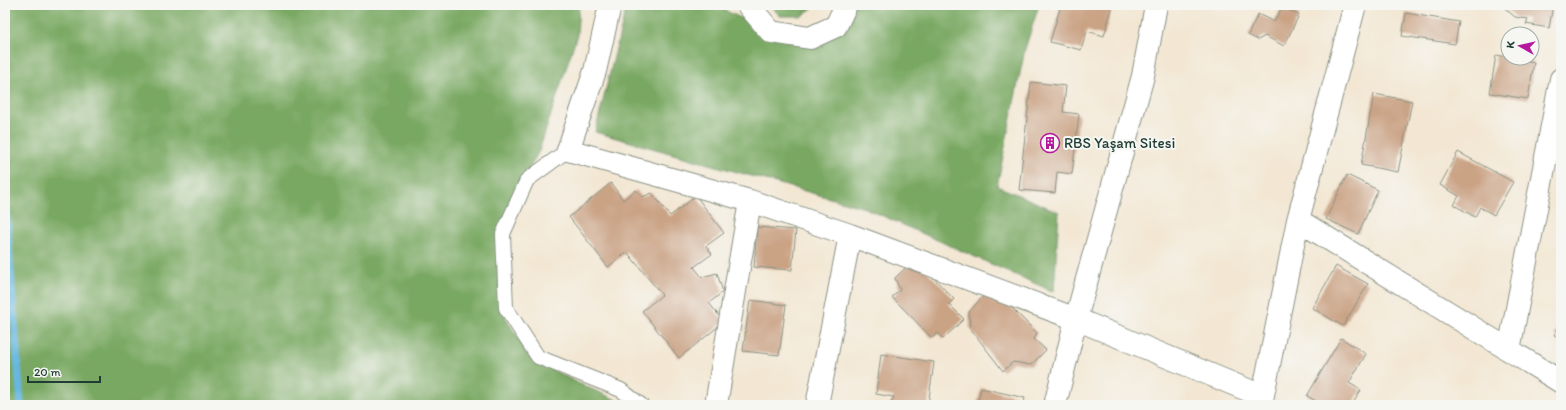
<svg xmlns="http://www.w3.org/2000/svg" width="1566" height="410" font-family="Itim,sans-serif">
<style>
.forest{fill:#79a862;stroke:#4c724b}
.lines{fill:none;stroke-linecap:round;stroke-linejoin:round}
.stream{stroke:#66b8e1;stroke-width:7}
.building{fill:#caa385}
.lane-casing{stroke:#899284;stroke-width:16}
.street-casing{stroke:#899284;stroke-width:24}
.lane{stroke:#fff;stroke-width:14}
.street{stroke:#fff;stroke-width:22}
.labels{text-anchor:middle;stroke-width:4;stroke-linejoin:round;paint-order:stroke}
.poi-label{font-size:15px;fill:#1f3d34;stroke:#f6f6f2;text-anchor:start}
</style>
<rect width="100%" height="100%" fill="#f6f6f2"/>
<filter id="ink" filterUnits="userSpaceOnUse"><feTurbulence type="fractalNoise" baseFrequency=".025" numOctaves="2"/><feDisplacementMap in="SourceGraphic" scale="8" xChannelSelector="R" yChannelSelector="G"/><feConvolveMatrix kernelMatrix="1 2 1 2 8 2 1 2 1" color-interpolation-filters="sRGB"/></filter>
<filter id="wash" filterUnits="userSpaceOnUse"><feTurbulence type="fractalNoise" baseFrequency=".012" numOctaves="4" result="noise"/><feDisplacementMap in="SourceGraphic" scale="16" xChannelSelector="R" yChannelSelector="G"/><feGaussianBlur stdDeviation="0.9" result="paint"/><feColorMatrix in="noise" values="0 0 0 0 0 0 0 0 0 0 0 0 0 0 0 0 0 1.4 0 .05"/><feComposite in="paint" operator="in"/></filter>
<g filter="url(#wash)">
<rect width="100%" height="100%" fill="#f3e7d3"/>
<!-- forest -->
<path class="forest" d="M5,5H579L577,35L539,151L520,186L498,233L500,308L530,358L580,384L628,405H5Z
M627,5H719L724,10L771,32L810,38L846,5H1039L1025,49L997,186L1059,212L1054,292L865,208L595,132Z
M770,5H816L802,16H780Z"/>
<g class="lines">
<!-- stream -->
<path class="stream" d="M5,196L21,405"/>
</g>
<g id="blocks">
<!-- building -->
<path class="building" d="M1061,5H1113L1104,36L1087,31L1081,50L1050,42Z
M1501,5H1553L1549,28L1526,24L1528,19L1515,17Z
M1282,7L1299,15L1284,46L1265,36L1258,40L1248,35L1258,14L1274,22Z
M1406,13L1459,22L1455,44L1402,36Z
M1496,55L1534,62L1528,99L1490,93Z
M1031,82L1066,86L1063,112L1079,114L1072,174L1057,172L1055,193L1019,190Z
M1374,94L1412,101L1398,172L1361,165Z
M1458,152L1513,182L1494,215L1480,207L1475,217L1454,205L1459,196L1440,185Z
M1347,175L1378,190L1358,234L1326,219Z
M611,183L623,200L636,190L642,197L652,193L670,216L696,196L724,233L706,246L712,254L694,267L702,277L717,273L723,292L709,303L724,322L679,358L642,311L662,295L627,252L608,267L569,217Z
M757,227L796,230L792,270L754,267Z
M915,259L954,299L949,304L964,319L943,339L938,333L932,338L892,297L900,290L895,278Z
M1336,266L1368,284L1343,326L1312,308Z
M986,293L1003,299L1037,333L1034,339L1046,350L1031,365L1013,362L1003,371L970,328L969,312Z
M750,300L786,305L779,355L743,351Z
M1561,321V339L1554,335Z
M1341,338L1366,354L1349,383L1361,390L1352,405H1323L1307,396Z
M881,354L934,362L928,405H889L894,397L876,394Z
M981,388L1025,398L1023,405H977Z"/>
</g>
</g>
<g filter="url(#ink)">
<use href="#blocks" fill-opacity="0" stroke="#899284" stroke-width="1"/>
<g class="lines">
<defs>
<path id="lane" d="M568,150L527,180L503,234L506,308L538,357L621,390L641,405"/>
<path id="street" d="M610,5L595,71L568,150L750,201L850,235L1076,319L1262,396
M748,5L771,32L810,38L836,26L846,5
M1298,220L1561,382
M1509,350L1561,79
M716,405L750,201
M817,405L850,235
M1055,405L1076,319L1143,76L1156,5
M1261,405L1298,220L1355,5"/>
</defs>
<!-- lane casing -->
<use href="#lane" class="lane-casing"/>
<!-- street casing -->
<use href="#street" class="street-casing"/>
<!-- lane -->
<use href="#lane" class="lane"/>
<!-- street -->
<use href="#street" class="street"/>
</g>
</g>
<!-- icons -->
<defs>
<symbol id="building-ring" viewBox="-11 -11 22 22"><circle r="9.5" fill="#f6f6f2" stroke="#b5179e" stroke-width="1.5"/><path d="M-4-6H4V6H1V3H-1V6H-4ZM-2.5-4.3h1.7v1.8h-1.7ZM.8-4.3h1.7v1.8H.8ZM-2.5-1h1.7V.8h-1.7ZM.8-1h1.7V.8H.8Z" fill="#b5179e"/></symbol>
</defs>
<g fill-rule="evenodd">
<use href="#building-ring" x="1039" y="132" width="22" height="22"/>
</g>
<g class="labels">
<!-- poi labels -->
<g class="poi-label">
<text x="1064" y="148">RBS Yaşam Sitesi</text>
</g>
</g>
<!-- margin -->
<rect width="1566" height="410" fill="none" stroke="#f6f6f2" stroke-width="20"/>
<!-- north arrow -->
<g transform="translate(1520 46) rotate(278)"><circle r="19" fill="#f6f6f2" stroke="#a0aca6"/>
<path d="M0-3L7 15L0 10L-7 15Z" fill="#b5179e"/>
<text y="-6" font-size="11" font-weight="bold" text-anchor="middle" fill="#1f3d34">K</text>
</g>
<!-- scale -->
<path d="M28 376v6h72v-6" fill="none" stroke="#1f3d34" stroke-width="2"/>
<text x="34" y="376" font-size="12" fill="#1f3d34" stroke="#f6f6f2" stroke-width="3" paint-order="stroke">20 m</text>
</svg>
